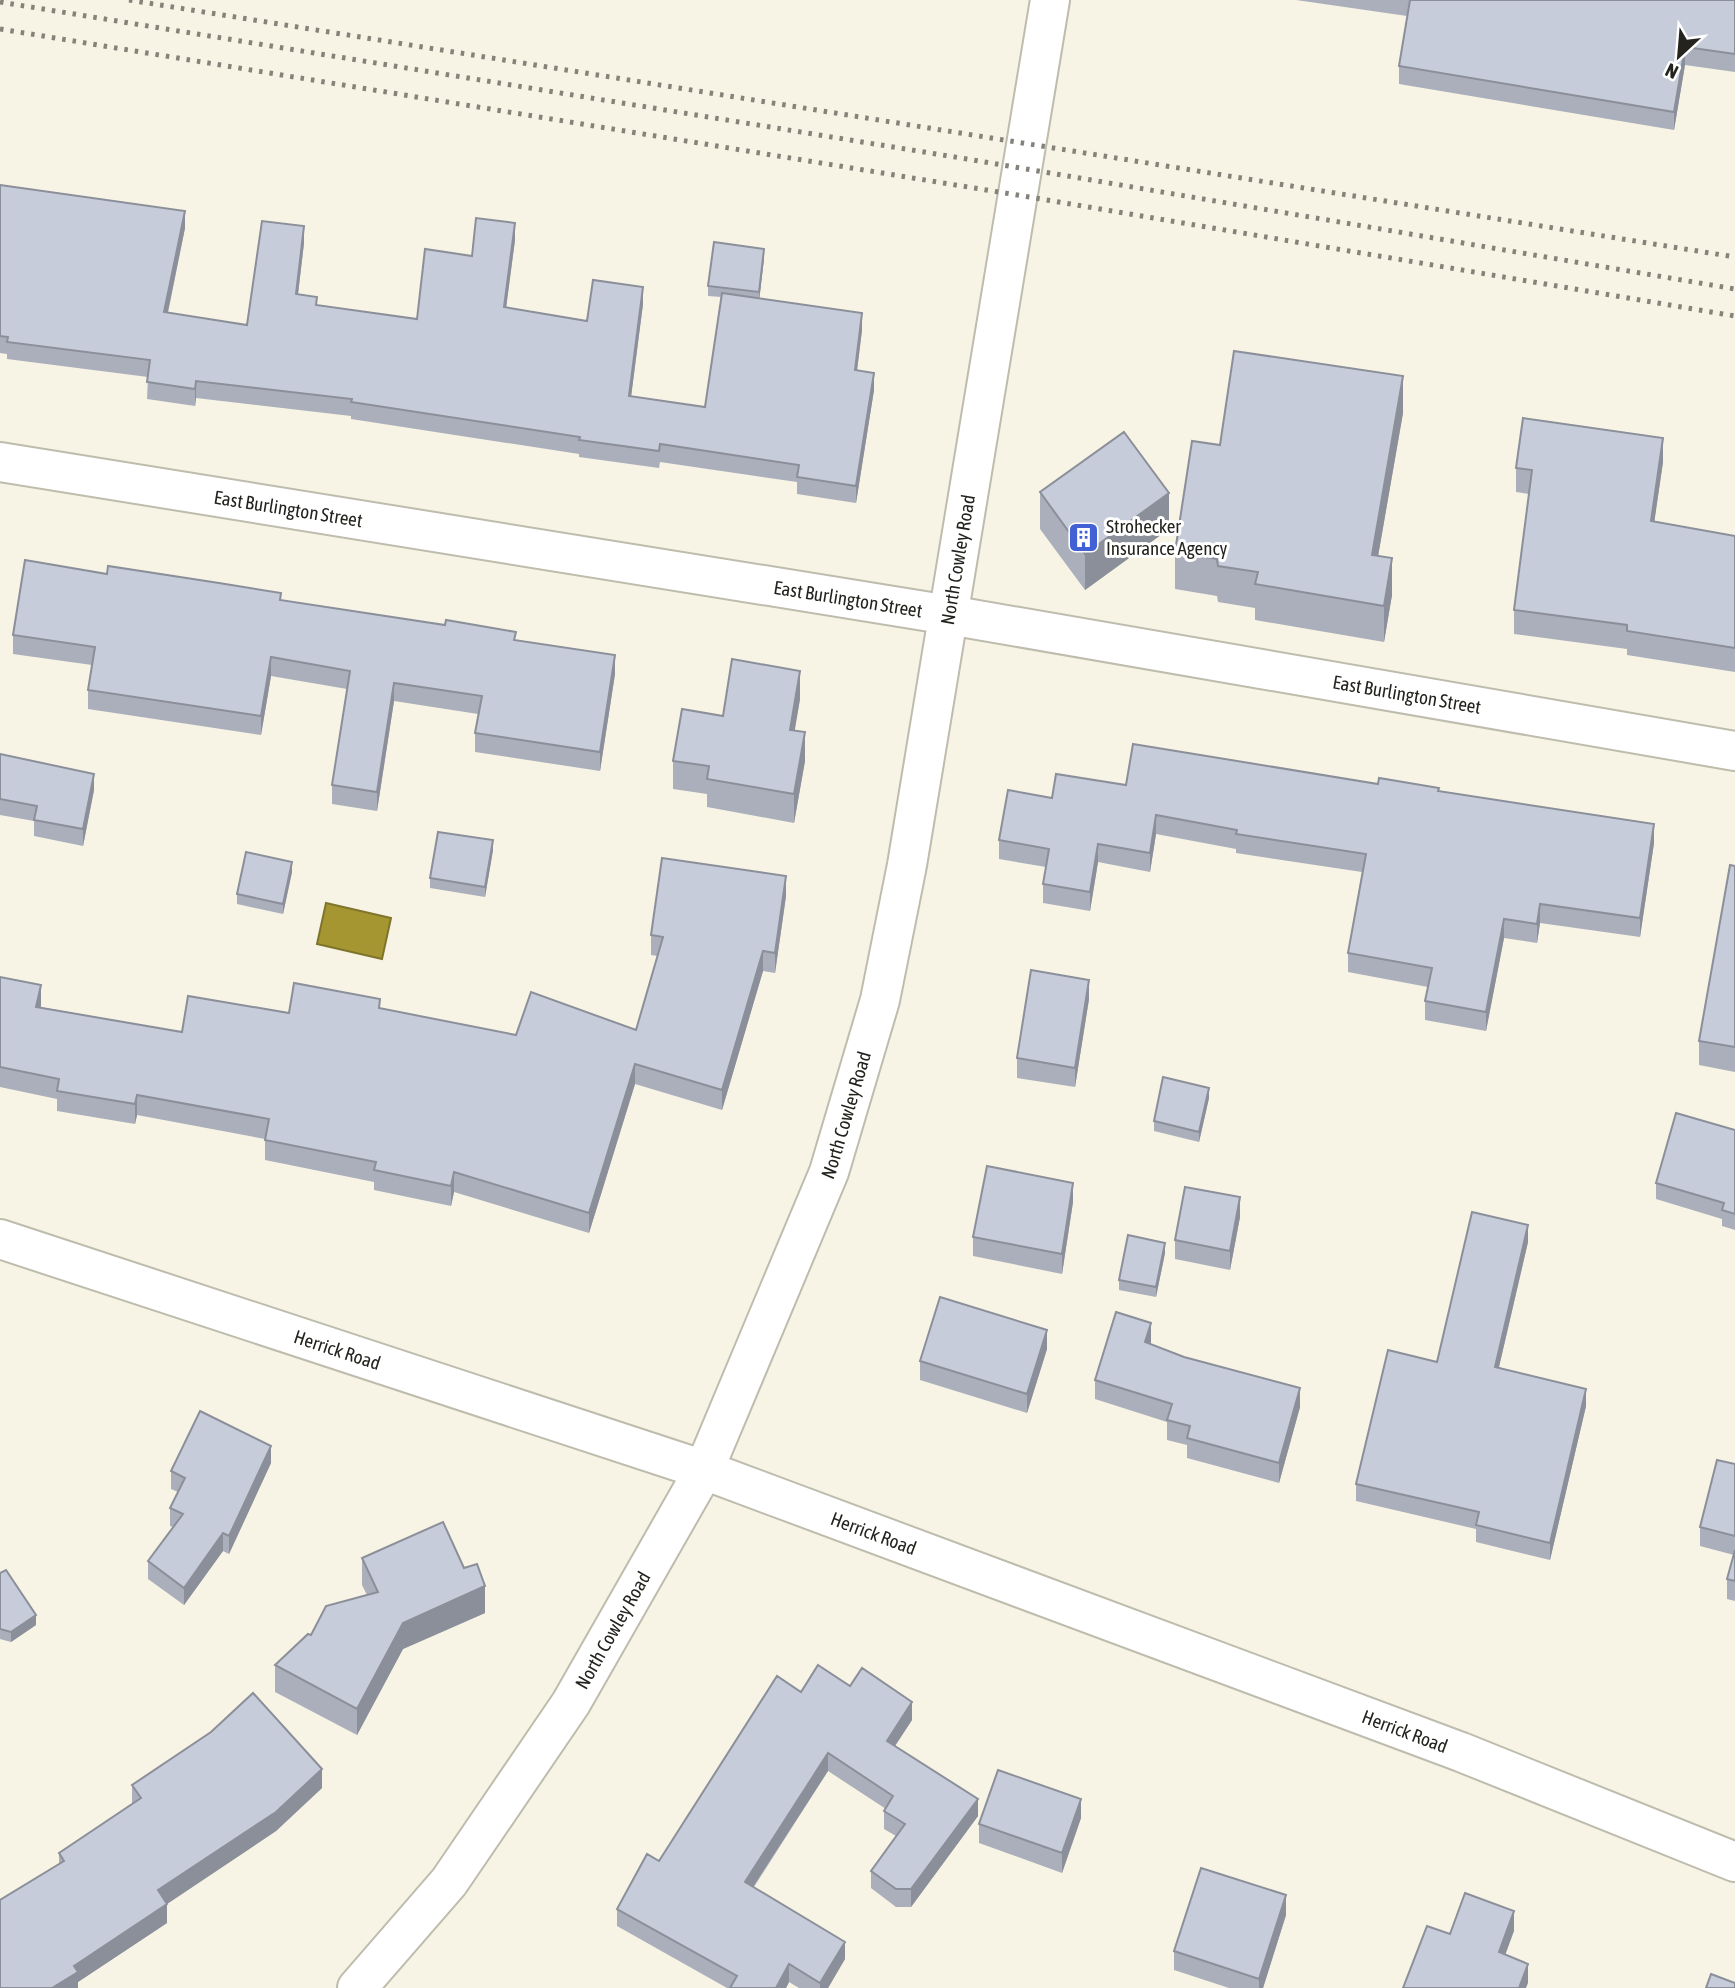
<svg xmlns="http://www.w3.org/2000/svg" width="1735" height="1988" font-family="'Asap Condensed',sans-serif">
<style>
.water{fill:#a69631;stroke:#7f742b;stroke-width:2}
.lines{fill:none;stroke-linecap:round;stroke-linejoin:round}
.minor-casing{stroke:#bebcad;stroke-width:42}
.minor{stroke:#fff;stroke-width:38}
.rail{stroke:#858379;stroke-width:5;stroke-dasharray:3.5 7;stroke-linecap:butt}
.wall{fill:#abafbb}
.shaded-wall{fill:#8b8f99}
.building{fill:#c7ccda;stroke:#8b8f99;stroke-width:2}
.labels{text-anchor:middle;stroke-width:6;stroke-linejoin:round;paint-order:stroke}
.street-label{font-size:19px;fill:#24231e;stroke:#fff}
.poi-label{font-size:19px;fill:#24231e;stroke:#fff;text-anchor:start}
</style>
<rect width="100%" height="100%" fill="#f7f4e5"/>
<!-- water -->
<path class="water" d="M326,903L391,918L382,959L317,944Z"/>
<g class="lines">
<defs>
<g id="minor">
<path id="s1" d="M0,462L949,615L1735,751"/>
<path id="s2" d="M0,1239L704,1470L1461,1752L1735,1862"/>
<path id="s3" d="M357,1988L449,1882L571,1703L704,1470L829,1172L880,1000L907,865L1050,0"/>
</g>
</defs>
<!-- minor casing -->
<use href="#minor" class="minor-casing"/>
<!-- minor -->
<use href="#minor" class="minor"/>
<!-- rail -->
<path class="rail" d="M129,0L1735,257
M0,2L967,159L1735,289
M0,29L1017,195L1735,316"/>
</g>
<!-- wall -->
<path class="wall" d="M1296,0H1735V72L1685,65L1674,130L1399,84V66L1407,16Z
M0,185L185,228L168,313L247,325L304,243L298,294L317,305L417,319L472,256L515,240L506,307L587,321L643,304L631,396L705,407L721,297L708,296V286L764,259L759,298L862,330L857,370L874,390L856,503L797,494V482L660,462L659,468L579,457V454L351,419V416L196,398L195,406L147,399L148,377L7,359V354L0,353Z
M1403,413L1378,556L1392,595L1384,642L1255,620V608L1218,602L1217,596L1175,589V552L1220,445Z
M1663,462L1654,522L1735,536V672L1627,655V649L1514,634V610L1529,494L1516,492V468Z
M1040,492L1169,529L1085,590L1040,529Z
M107,574L281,600L516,641L615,674L600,771L475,752V733L478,714L394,701L377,811L332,804V785L347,689L271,676L261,735L88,709V690L92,665L13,654V635Z
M800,699L794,731L805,761L794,823L707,807V794L673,789V761L723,716Z
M0,754L94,790L83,846L34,836V821L0,815Z
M1378,784L1439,791L1654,843L1640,937L1540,923L1537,943L1504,938L1486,1031L1425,1020V1001L1428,987L1348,972V953L1362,872L1236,853V849L1156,834L1150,872L1098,862L1090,911L1043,903V884L1046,867L999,859V840L1052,798L1126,785Z
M493,850L485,897L430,888V878Z
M1735,866V1072L1699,1065V1041Z
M292,872L283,914L237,904V894Z
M786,896L775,973L763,971L722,1110L635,1084L589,1233L454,1192L451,1206L374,1190V1182L265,1160V1139L137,1115L135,1124L57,1111V1099L0,1087V977L40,1007L182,1032L289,1013L380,1008L516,1035L636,1030L658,956L651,955V935Z
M1089,999L1075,1087L1017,1078V1058Z
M1209,1098L1199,1142L1154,1131V1121Z
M1735,1130V1230L1722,1226V1219L1656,1199V1183Z
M1073,1202L1062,1274L973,1256V1237Z
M1240,1217L1230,1270L1175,1259V1240Z
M1528,1242L1499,1367L1586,1406L1550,1560L1476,1542V1529L1356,1501V1484L1437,1362Z
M1165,1253L1156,1297L1119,1290V1280Z
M1151,1342V1344L1300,1407L1279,1483L1187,1458V1445L1167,1440V1422L1095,1399V1380Z
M1047,1349L1027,1413L920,1380V1361Z
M271,1463L229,1554L223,1551L184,1605L148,1579V1561L173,1527L170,1526V1508L178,1492L171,1489V1471Z
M1735,1464V1601L1727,1599V1579L1734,1555L1700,1546V1527Z
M362,1558L485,1613L403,1649L357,1735L275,1692V1665L311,1635L367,1595L362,1585Z
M0,1573L36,1625L11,1642L0,1639Z
M850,1686L912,1720L895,1746L978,1816L911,1907H896L871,1888V1871L896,1836L884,1829V1811L886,1809L828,1771L754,1887L845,1959L828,1988H799L789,1982L786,1988H727L617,1926V1909L659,1861L801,1692Z
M132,1785L322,1788L276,1831L167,1904V1923L78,1982V1988L59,1864V1853L132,1804Z
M1081,1818L1062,1873L979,1843V1824Z
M1286,1915L1263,1988H1229L1174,1970V1951Z"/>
<!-- shaded-wall -->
<path class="shaded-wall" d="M1685,47V65L1674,130V112Z
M185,211V228L164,330V312Z
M515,223V240L504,324V307Z
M304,226V243L296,311V294Z
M764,249V259L759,302V292Z
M643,287V304L629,413V396Z
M862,313V330L855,387V370Z
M874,373V390L856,503V486Z
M1403,376V413L1372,591V555Z
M196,381V398L195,406V389Z
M1663,438V462L1651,545V521Z
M1169,493V529L1085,590V554Z
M1392,558V595L1384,642V606Z
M615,655V674L600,771V752Z
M271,657V676L261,735V716Z
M800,671V699L790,759V730Z
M394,683V701L377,811V792Z
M805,732V761L794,823V794Z
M94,774V790L83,846V829Z
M1156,815V834L1150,872V853Z
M1654,824V843L1640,937V918Z
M493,840V850L485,897V887Z
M1098,844V862L1090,911V892Z
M292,862V872L283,914V904Z
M786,876V896L775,973V953Z
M1540,904V923L1537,943V924Z
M1504,919V938L1486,1031V1012Z
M763,951V971L722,1110V1090Z
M1089,980V999L1075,1087V1068Z
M41,985V1006L36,1027V1007Z
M635,1064V1084L589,1233V1213Z
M1209,1088V1098L1199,1142V1132Z
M137,1095V1115L135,1124V1104Z
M454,1172V1192L451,1206V1186Z
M1073,1183V1202L1062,1274V1254Z
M1240,1197V1217L1230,1270V1251Z
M1528,1225V1242L1495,1384V1367Z
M1165,1243V1253L1156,1297V1287Z
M1151,1323V1342L1145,1362V1342Z
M1047,1330V1349L1027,1413V1394Z
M1300,1388V1407L1279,1483V1463Z
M1586,1389V1406L1550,1560V1543Z
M271,1446V1463L229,1554V1536Z
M223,1533V1551L184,1605V1588Z
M485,1586V1613L403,1649L357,1735V1709L403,1623Z
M36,1615V1625L11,1642V1632Z
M912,1702V1720L887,1758V1741Z
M828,1753V1771L745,1899V1882Z
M322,1769V1788L276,1831L158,1910V1890Z
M978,1799V1816L911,1907V1889Z
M1081,1799V1818L1062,1873V1853Z
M1286,1895V1915L1263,1988H1259V1979Z
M167,1904V1923L78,1982V1988H52L74,1966Z
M1514,1911V1931L1499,1972V1952Z
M845,1942V1959L828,1988H820V1983Z
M789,1964V1982L786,1988H776Z
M1528,1964V1983L1526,1988H1519Z"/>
<!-- building -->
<path class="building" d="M1410,0H1735V54L1685,47L1674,112L1399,66Z
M0,185L185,211L164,312L247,325L262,221L304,226L296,294L317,297L316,305L417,319L425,249L472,256L476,218L515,223L504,307L587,321L593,280L643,287L629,396L705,407L722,293L862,313L855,370L874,373L856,486L797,477L799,465L660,444L659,451L579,440L580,437L351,402L352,399L196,381L195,389L147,382L150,360L7,342L8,337L0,336Z
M714,242L764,249L759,292L708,286Z
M1234,351L1403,376L1372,555L1392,558L1384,606L1255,584L1258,572L1218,566L1217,559L1175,552L1192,441L1220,445Z
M1523,418L1663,438L1651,521L1735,536V648L1627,631V625L1514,610L1532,470L1516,468Z
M1124,432L1169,493L1085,554L1040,492Z
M25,560L107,574L108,566L219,583L281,593L280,600L445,625L446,620L516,632L514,640L615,655L600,752L475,733L482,696L394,683L377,792L332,785L350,671L271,657L261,716L88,690L95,647L13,635Z
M732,659L800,671L790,730L805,732L794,794L707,779L709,766L673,761L682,709L723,716Z
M1133,744L1378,784L1379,778L1439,788L1438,791L1654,824L1640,918L1540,904L1537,924L1504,919L1486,1012L1425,1001L1432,968L1348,953L1366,854L1236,834L1237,830L1156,815L1150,853L1098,844L1090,892L1043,884L1049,849L999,840L1008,790L1052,798L1056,774L1126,785Z
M0,754L94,774L83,829L34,820L37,806L0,799Z
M438,832L493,840L485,887L430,878Z
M246,852L292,862L283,904L237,894Z
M662,858L786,876L775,953L763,951L722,1090L635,1064L589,1213L454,1172L451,1186L374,1170L376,1162L265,1140L269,1119L137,1095L135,1104L57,1091L59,1079L0,1067V977L41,985L36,1007L182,1032L188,996L289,1013L294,983L380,999L379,1008L516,1035L531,992L636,1030L663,937L651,935Z
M1730,865L1735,866V1047L1699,1041Z
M1031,970L1089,980L1075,1068L1017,1058Z
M1163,1077L1209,1088L1199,1132L1154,1121Z
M1676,1113L1735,1130V1214L1722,1210L1724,1203L1656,1183Z
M987,1166L1073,1183L1062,1254L973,1237Z
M1185,1187L1240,1197L1230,1251L1175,1240Z
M1472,1212L1528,1225L1495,1367L1586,1389L1550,1543L1476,1525L1479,1512L1356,1484L1388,1350L1437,1362Z
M1128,1235L1165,1243L1156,1287L1119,1280Z
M940,1297L1047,1330L1027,1394L920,1361Z
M1116,1312L1151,1323L1145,1342L1184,1357L1300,1388L1279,1463L1187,1438L1190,1426L1167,1420L1172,1404L1095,1380Z
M200,1411L271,1446L229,1536L223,1533L184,1588L148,1561L183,1514L170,1508L185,1478L171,1471Z
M1717,1460L1735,1464V1536L1700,1527Z
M443,1522L464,1568L477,1564L485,1586L403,1623L357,1709L275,1665L308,1634L311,1635L326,1606L378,1592L362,1558Z
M1735,1550V1581L1727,1579Z
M6,1570L36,1615L11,1632L0,1629V1573Z
M818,1665L850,1686L862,1668L912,1702L887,1741L978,1799L911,1889H896L871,1871L905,1824L884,1811L893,1796L828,1753L745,1882L845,1942L820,1983L789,1964L776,1988H730L737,1976L617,1909L647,1854L659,1861L777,1676L801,1692Z
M253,1693L322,1769L276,1812L158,1890L167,1904L74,1966L78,1972L52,1988H0V1900L64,1861L59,1853L141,1798L132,1785L211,1732Z
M998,1770L1081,1799L1062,1853L979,1824Z
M1201,1868L1286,1895L1259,1979L1174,1951Z
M1465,1893L1514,1911L1499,1952L1528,1964L1519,1988H1403L1427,1926L1450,1934Z
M1711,1974L1735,1983V1988H1706Z"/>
<!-- icons -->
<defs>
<symbol id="building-square" viewBox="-11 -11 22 22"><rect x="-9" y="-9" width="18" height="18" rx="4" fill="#4161d4" stroke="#fff"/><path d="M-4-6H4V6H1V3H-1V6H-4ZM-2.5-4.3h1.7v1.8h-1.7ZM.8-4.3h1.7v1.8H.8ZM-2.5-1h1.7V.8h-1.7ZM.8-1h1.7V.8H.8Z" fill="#fff"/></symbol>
</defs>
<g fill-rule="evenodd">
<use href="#building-square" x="1066" y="520" width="35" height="35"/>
</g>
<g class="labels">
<!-- street labels -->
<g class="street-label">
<text dy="7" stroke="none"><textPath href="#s1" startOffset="292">East Burlington Street</textPath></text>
<text dy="7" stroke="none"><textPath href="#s3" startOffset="1575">North Cowley Road</textPath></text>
<text dy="7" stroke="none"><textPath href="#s1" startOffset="859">East Burlington Street</textPath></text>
<text dy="7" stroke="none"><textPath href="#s1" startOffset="1426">East Burlington Street</textPath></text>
<text dy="7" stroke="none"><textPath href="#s3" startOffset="1008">North Cowley Road</textPath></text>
<text dy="7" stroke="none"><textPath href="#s2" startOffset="355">Herrick Road</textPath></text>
<text dy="7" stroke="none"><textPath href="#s2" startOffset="922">Herrick Road</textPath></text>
<text dy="7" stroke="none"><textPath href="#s3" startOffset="441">North Cowley Road</textPath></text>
<text dy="7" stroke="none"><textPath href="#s2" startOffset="1489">Herrick Road</textPath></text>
</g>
<!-- poi labels -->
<g class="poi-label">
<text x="1106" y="533">Strohecker<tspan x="1106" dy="22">Insurance Agency</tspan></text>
</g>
</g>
<!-- north arrow -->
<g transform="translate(1679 56) rotate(206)" stroke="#ffffff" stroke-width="5" paint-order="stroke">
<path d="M0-5L12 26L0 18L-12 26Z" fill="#24231e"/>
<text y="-10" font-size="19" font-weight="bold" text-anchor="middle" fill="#24231e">N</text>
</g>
</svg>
